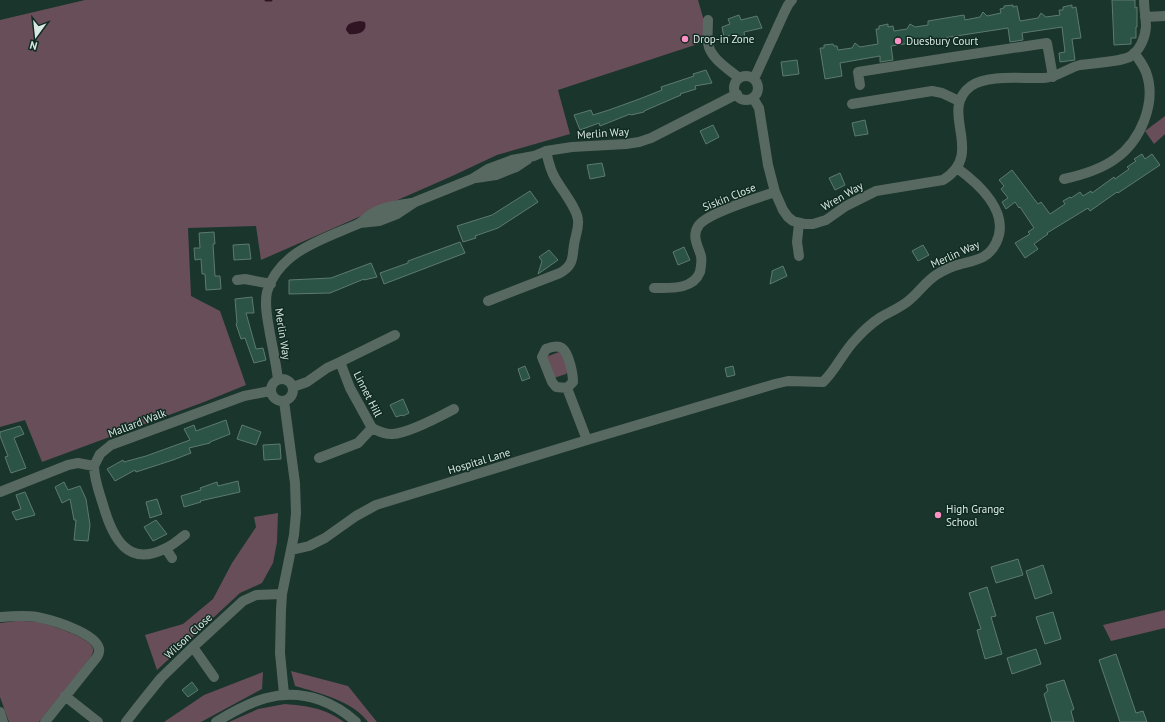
<svg xmlns="http://www.w3.org/2000/svg" width="1165" height="722" font-family="'PT Sans',sans-serif">
<style>
.green{fill:#684e59}
.water{fill:#311423}
.lines{fill:none;stroke-linecap:round;stroke-linejoin:round}
.stream{stroke:#311423;stroke-width:3}
.building{fill:#2c5446;stroke:#5d7a6f}
.minor{stroke:#586962;stroke-width:10}
.poi-dot{fill:#fc8fc3;stroke:#102b22;stroke-width:1.5}
.labels{text-anchor:middle;stroke-width:3;stroke-linejoin:round;paint-order:stroke}
.poi-label{font-size:11px;fill:#d9e8e2;stroke:#102b22;text-anchor:start}
.street-label{font-size:11px;fill:#d9e8e2;stroke:#102b22}
</style>
<rect width="100%" height="100%" fill="#1a352c"/>
<!-- green -->
<path class="green" d="M85,0H698L704,21V42L558,90L570,134L497,155L450,177L261,260L256,226L188,228L191,296L220,311L246,385L204,402L42,462L25,420L0,427V20Z
M1165,116V134L1154,144L1145,131Z
M559,352L562,353L568,371L566,374L554,378L546,357Z
M278,513L277,542L273,563L262,583L240,593L157,670L145,635L183,624L213,599L232,563L256,527L254,517Z
M1165,610V628L1111,641L1103,625Z
M16,621C24,621 31,621 38,622C49,625 91,637 93,649C94,655 88,660 85,665L39,722H9L0,697V623Z
M291,671L348,686L377,722H368C353,701 319,693 295,686Z
M263,672L262,689L201,722H164L204,695Z
M285,704C309,706 324,708 344,722H229L258,709Z"/>
<!-- water -->
<path class="water" d="M360,21L365,22C368,32 358,35 349,34L346,30C346,23 354,22 360,21Z"/>
<g class="lines">
<!-- stream -->
<path class="stream" d="M266,0H271"/>
</g>
<!-- building -->
<path class="building" d="M1112,0H1135V8L1137,7V27H1136V38H1131V44L1114,45Z
M1013,5V7L1017,6L1020,21L1038,18L1041,13L1046,17L1060,15L1059,10H1063V7L1072,5V8L1076,7L1081,38L1072,39L1075,60L1060,62L1059,53L1065,52L1062,27L1022,33L1023,40L1010,42L1008,28L891,46L893,60L880,62V56L840,63L842,76L825,79L820,48H824V45L833,44L834,46H837L838,50L852,48L855,43L860,47L878,44L876,29H879V26L888,24V27L893,26L894,31L907,29L910,24L915,27L928,25V21L964,15L965,20L980,17L983,12L987,16L1001,13L1000,9L1004,8V6Z
M739,15L741,20L757,16L762,28L744,32L745,38L734,40V34L724,37L722,27L730,24L728,19Z
M797,60L799,74L783,76L781,62Z
M706,70L712,83L695,86L696,89L680,94L681,95L644,111V112L631,115L630,114L600,126L599,123L580,130L574,115L591,110L593,115L609,110L642,98L662,90L661,87L694,76L693,74Z
M865,120L868,134L855,136L852,123Z
M713,125L719,137L706,144L700,131Z
M1142,154L1145,159L1152,154L1160,165L1118,193L1117,192L1090,211L1088,208L1047,233L1048,234L1034,244L1038,249L1025,258L1015,243L1030,234L1028,232L1034,228L1020,207L1019,208L1015,202L1006,209L1002,202L1008,198L1001,189L1004,186L999,180L1012,170L1038,204L1041,202L1050,214L1065,204L1063,201L1070,197L1071,198L1080,192L1083,196L1091,191L1092,193L1114,177L1115,179L1129,169L1127,167L1136,161L1134,159Z
M602,163L605,176L590,179L587,165Z
M840,173L845,185L835,190L829,178Z
M530,191L538,202L498,228L475,236L476,238L463,242L457,226L492,215Z
M214,232L215,244H213L215,276H220L221,289L206,290L205,274H202L201,259L195,260L194,248H200L199,233Z
M460,242L465,253L384,284L380,273L408,263V261Z
M249,244L251,259L234,260L233,245Z
M923,245L929,255L918,261L912,251Z
M684,247L690,260L678,265L673,252Z
M549,250L558,260L538,274L542,261L539,257Z
M371,263L377,277L364,280V279L330,293L289,294V280L331,278Z
M783,266L787,276L770,284L772,273V271Z
M252,297L254,313H246L256,349L263,348L266,360L254,363L245,338L241,339L236,324L237,323L235,299Z
M525,366L530,378L522,381L518,369Z
M733,366L735,375L727,377L725,368Z
M403,399L409,413L403,416L402,415L396,417L390,405Z
M226,420L230,434L210,442V443L189,448L191,453L173,460L136,472L135,470L115,481L107,469L123,460L124,462L146,456L190,440L184,429L194,425L196,431Z
M242,425L261,432L256,445L237,439Z
M20,426L24,434L14,438L26,468L11,473L5,457L8,456L0,436V432Z
M280,444L281,459L264,460L263,445Z
M238,481L240,492L200,501L201,502L184,507L181,496L201,490L200,488L217,482L218,486Z
M64,482L68,490L80,486L86,499L90,525L88,541L74,540L76,520H74L70,499L62,503L55,487Z
M25,492L35,515L16,520L12,512L21,509L16,495Z
M157,499L162,514L150,518L146,502Z
M156,520L167,534L153,541L144,527Z
M1018,559L1023,575L996,583L991,567Z
M1043,565L1052,593L1035,599L1026,571Z
M987,587L996,616L991,617L1002,654L985,659L977,630L981,629L969,593Z
M1053,612L1061,639L1045,644L1036,617Z
M1036,649L1041,664L1012,674L1007,658Z
M1116,654L1136,713L1143,711L1147,722H1120L1099,660Z
M1064,680L1074,709L1071,711L1074,722H1052L1044,694L1048,691L1046,685Z
M192,682L198,690L188,697L182,690Z"/>
<g class="lines">
<!-- minor -->
<path class="minor" d="M1145,17L1165,16
M708,20C708,27 707,36 708,43C710,58 727,68 739,78
M734 88a12 12 0 1 1 24 0a12 12 0 1 1-24 0Z
M754,79L784,13L788,5L792,0
M860,85L858,72L953,57L1047,43L1053,77
M753,98L759,108L768,165L775,192L783,210L788,217L793,221L805,224H813L826,220L846,206L876,191L943,180C987,153 937,111 971,86C988,74 1023,79 1043,78C1057,78 1067,68 1080,65C1092,63 1122,62 1131,56C1140,50 1145,38 1146,27C1146,18 1144,9 1144,0
M852,104L932,91L942,93L959,101
M476,178L496,175L516,167L528,159
M1064,179C1082,175 1100,170 1115,159C1141,141 1157,102 1146,72C1143,65 1139,59 1134,53
M360,223L379,221L397,214L415,202L472,179L488,169L512,160L534,156L546,151L572,147L626,144L639,142L651,138L737,94
M799,223L797,242L799,256
M237,280L245,279L271,284
M654,288C670,288 693,290 700,272C701,267 702,261 701,256C698,245 691,236 699,225C709,212 758,198 775,192
M488,301L560,273C574,265 572,258 574,245C575,236 579,229 578,220C577,208 561,189 555,178C550,170 548,160 546,151
M340,362L395,335
M271 390a11 11 0 1 1 22 0a11 11 0 1 1-22 0Z
M278,379C276,364 273,349 270,334C268,321 264,306 267,292C279,251 324,239 358,224C363,221 366,218 370,215C382,207 397,205 411,203
M293,387L307,382L327,368L340,362L350,388L372,428C378,431 385,435 393,434C409,433 439,417 454,409
M567,388L573,382C573,374 569,353 562,348C557,345 551,347 546,349L542,357L552,382L556,387L567,388L587,440
M284,401L295,483L296,513L294,535L282,594L281,610L280,653L284,694
M319,458L358,443L372,428
M94,466C94,480 100,494 104,508C113,538 128,567 164,549C172,546 178,540 185,535
M0,492L68,465L78,463L94,466L100,454L111,445L244,396L270,391
M166,549L172,558
M292,550L309,546L325,538L356,516L376,505L587,440L775,384L788,381L823,382C836,370 843,352 856,339C863,331 872,323 881,317C890,312 899,308 907,302C918,294 925,282 936,275C944,270 952,266 961,264C976,260 988,259 996,243C1011,213 979,184 957,168
M0,617C13,616 25,615 37,617C51,620 111,636 97,657L45,722
M193,647L214,677
M65,696L98,722
M0,712L3,722
M126,722L140,704L161,678L193,647L243,601L256,595L282,594
M216,722C249,702 280,686 320,700C334,705 345,712 356,722"/>
</g>
<!-- markers -->
<g class="poi-dot">
<circle cx="685" cy="39" r="4"/>
<circle cx="898" cy="41" r="4"/>
<circle cx="938" cy="515" r="4"/>
</g>
<g class="labels">
<!-- poi labels -->
<g class="poi-label">
<text x="693" y="43">Drop-in Zone</text>
<text x="906" y="45">Duesbury Court</text>
<text x="946" y="513">High Grange<tspan x="946" dy="13">School</tspan></text>
</g>
<!-- street labels -->
<g class="street-label">
<text transform="translate(603 133) rotate(-4)" y="4">Merlin Way</text>
<text transform="translate(842 196) rotate(-30)" y="4">Wren Way</text>
<text transform="translate(729 197) rotate(-22)" y="4">Siskin Close</text>
<text transform="translate(955 254) rotate(-24)" y="4">Merlin Way</text>
<text transform="translate(283 334) rotate(81)" y="4">Merlin Way</text>
<text transform="translate(368 394) rotate(63)" y="4">Linnet Hill</text>
<text transform="translate(137 423) rotate(-21)" y="4">Mallard Walk</text>
<text transform="translate(479 461) rotate(-17)" y="4">Hospital Lane</text>
<text transform="translate(188 636) rotate(-43)" y="4">Wilson Close</text>
</g>
</g>
<!-- north arrow -->
<g transform="translate(36 36) rotate(195)" stroke="#102b22" stroke-width="3" paint-order="stroke">
<path d="M0-3L7 15L0 10L-7 15Z" fill="#d9e8e2"/>
<text y="-6" font-size="11" font-weight="bold" text-anchor="middle" fill="#d9e8e2">N</text>
</g>
</svg>
